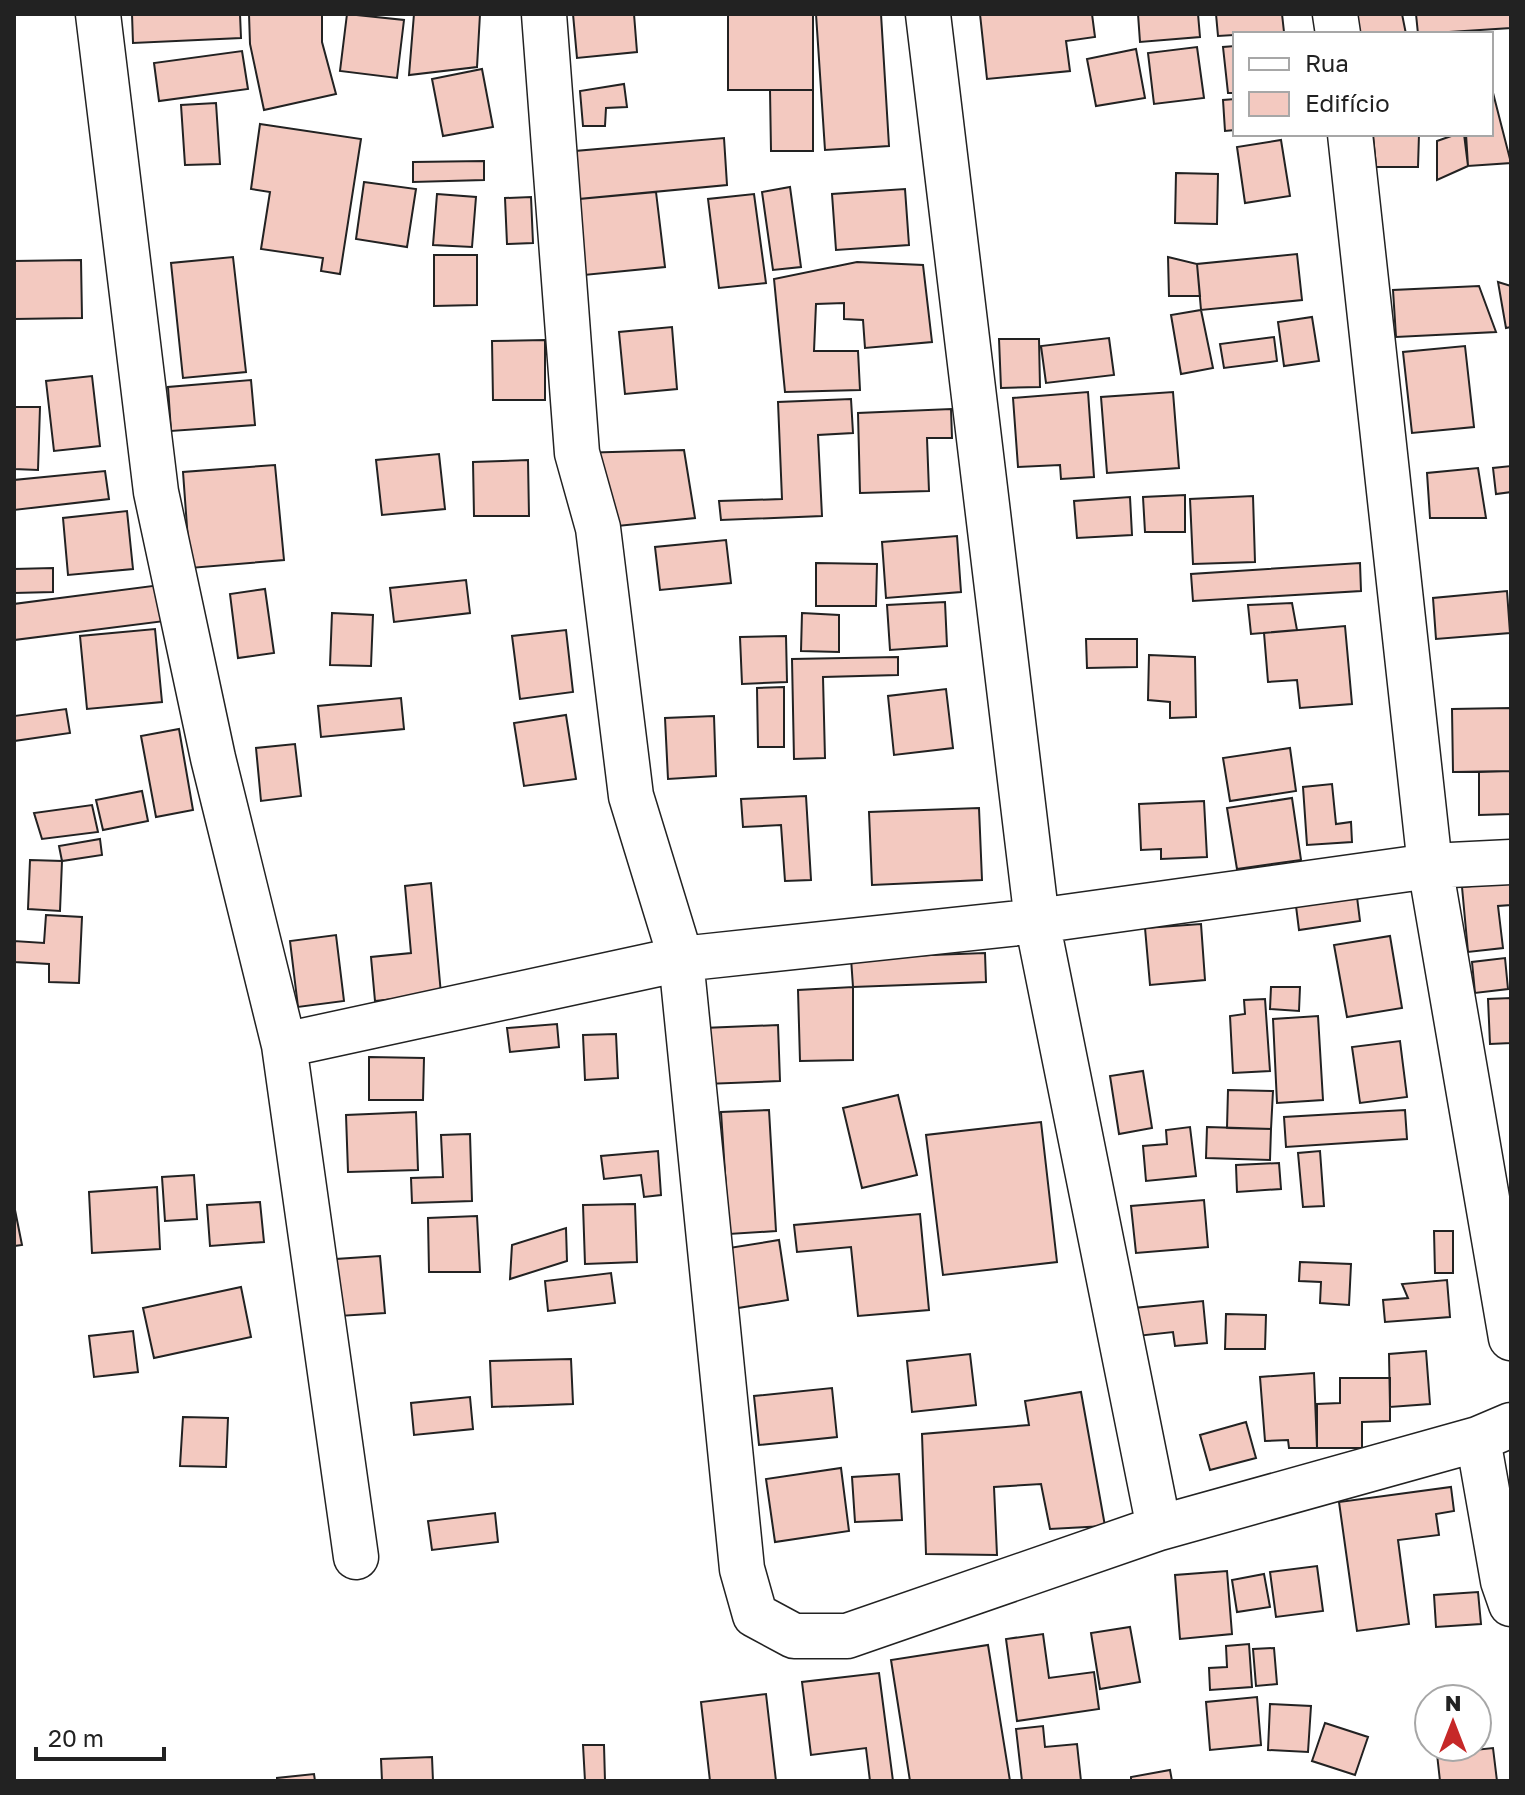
<svg xmlns="http://www.w3.org/2000/svg" width="1525" height="1795" font-family="'Golos Text',sans-serif">
<style>
.building{fill:#f3c9c0;stroke:#222;stroke-width:2}
.lines{fill:none;stroke-linecap:round;stroke-linejoin:round}
.minor-casing{stroke:#222;stroke-width:47}
.minor{stroke:#fff;stroke-width:44}
</style>
<rect width="100%" height="100%" fill="#fff"/>
<!-- building -->
<path class="building" d="M132,14H240L241,38L133,43Z
M249,14H322V42L336,94L264,110L250,44Z
M347,14L404,20L397,78L340,71Z
M414,14H480L477,67L409,75Z
M573,14H634L637,52L577,58Z
M728,14H813V90H728Z
M816,14H881L889,146L825,150Z
M980,14H1092L1095,37L1066,41L1070,71L987,79Z
M1138,14H1198L1200,37L1140,42Z
M1216,14H1282L1284,32L1218,36Z
M1342,14H1402L1406,34H1341Z
M1416,14H1511V28L1418,34Z
M1235,46V93H1228L1223,47Z
M1197,47L1204,98L1154,104L1148,53Z
M1136,49L1145,98L1096,106L1087,59Z
M242,51L248,89L159,101L154,63Z
M482,69L493,127L443,136L432,79Z
M624,84L627,107L606,108L605,126H583L580,91Z
M1491,85L1511,163L1468,166L1464,134H1491Z
M770,90H813V151H771Z
M1235,99V130L1225,131L1223,100Z
M216,103L220,164L185,165L181,105Z
M260,124L361,139L340,274L321,271L323,258L261,249L270,192L251,189Z
M1373,134H1419L1418,167H1376Z
M1457,134H1466L1468,166L1437,180V141Z
M724,138L727,185L557,201L575,151Z
M1281,140L1290,196L1245,203L1237,147Z
M484,161V180L413,182V162Z
M1176,173L1218,174L1217,224L1175,223Z
M364,182L416,189L407,247L356,239Z
M790,187L801,267L773,270L762,192Z
M905,189L909,245L836,250L832,194Z
M656,192L665,267L584,275L557,201Z
M437,194L476,197L472,247L433,245Z
M754,194L766,283L719,288L708,199Z
M531,197L533,243L507,244L505,198Z
M1297,254L1302,300L1201,310L1197,264Z
M434,255H477V305L434,306Z
M233,257L246,372L183,378L171,263Z
M1168,257L1197,264L1200,296H1169Z
M81,260L82,318L14,319V261Z
M857,262L923,265L932,342L865,348L863,320L844,319V303L816,304L814,351H858L860,390L785,392L774,279Z
M1498,282L1511,286V327L1506,328Z
M1479,286L1496,332L1396,337L1393,290Z
M1201,310L1213,368L1181,374L1171,315Z
M1312,317L1319,361L1284,366L1278,322Z
M672,327L677,389L625,394L619,332Z
M1274,337L1277,361L1224,368L1220,344Z
M1109,338L1114,375L1046,383L1041,346Z
M999,339H1039L1040,387L1001,388Z
M545,340V400H493L492,341Z
M1465,346L1474,427L1412,433L1403,352Z
M92,376L100,446L54,451L46,381Z
M251,380L255,425L171,431L168,387Z
M1088,392L1094,477L1061,479L1060,465L1018,467L1013,398Z
M1173,392L1179,468L1107,473L1101,397Z
M851,399L853,433L818,435L822,516L721,520L719,501L782,499L778,402Z
M14,407H40L38,470L14,469Z
M951,409L952,438H927L929,491L860,493L858,413Z
M684,450L695,518L598,528L577,453Z
M439,454L445,509L382,515L376,460Z
M528,460L529,516H474L473,462Z
M275,465L284,560L190,568L183,472Z
M1511,466V492L1496,494L1493,468Z
M1478,468L1486,518H1430L1427,473Z
M105,471L109,499L14,510V480Z
M1185,495V532H1145L1143,497Z
M1253,496L1255,562L1193,564L1190,499Z
M1130,497L1132,535L1077,538L1074,501Z
M127,511L133,569L68,575L63,518Z
M957,536L961,592L886,598L882,542Z
M726,540L731,583L660,590L655,547Z
M816,563L877,564L876,606H816Z
M1360,563L1361,591L1193,601L1191,574Z
M53,568V592L14,593V569Z
M466,580L470,613L394,622L390,588Z
M160,585L165,621L14,640V604Z
M265,589L274,653L238,658L230,594Z
M1507,591L1510,633L1436,639L1433,598Z
M945,602L947,646L890,650L887,605Z
M1292,603L1297,630L1251,634L1248,605Z
M332,613L373,615L371,666L330,665Z
M802,613L839,615V652L801,651Z
M1345,626L1352,704L1300,708L1297,680L1268,682L1264,633Z
M155,629L162,702L87,709L80,636Z
M566,630L573,692L520,699L512,636Z
M786,636L787,682L742,684L740,637Z
M1086,639H1137V667L1087,668Z
M1149,655L1195,657L1196,717L1170,718V702L1148,700Z
M898,657V675L823,677L825,758L794,759L792,659Z
M784,687V747H758L757,688Z
M946,689L953,748L894,755L888,696Z
M401,698L404,729L321,737L318,706Z
M1511,708V771L1453,772L1452,709Z
M66,709L70,733L14,741V716Z
M566,715L576,779L524,786L514,723Z
M714,716L716,776L668,779L665,718Z
M179,729L193,810L156,817L141,736Z
M295,744L301,796L261,801L256,748Z
M1290,748L1296,791L1230,801L1223,758Z
M1511,771V814L1479,815V772Z
M1332,784L1336,824L1351,822L1352,842L1307,845L1303,787Z
M142,791L148,821L103,830L96,800Z
M806,796L811,880L785,881L781,825L743,827L741,799Z
M1292,798L1301,860L1237,869L1227,808Z
M1204,801L1207,857L1161,859V849L1141,850L1139,804Z
M92,805L98,832L42,839L34,813Z
M979,808L982,880L872,885L869,812Z
M100,839L102,855L62,861L59,846Z
M30,860L62,861L60,911L28,909Z
M1511,882V905L1498,906L1503,948L1468,952L1462,887Z
M431,883L441,994L375,1001L371,957L411,953L405,886Z
M1357,897L1360,921L1299,930L1296,906Z
M46,915L82,917L79,983L49,982V964L14,962V941L44,943Z
M1201,924L1205,980L1150,985L1145,928Z
M336,935L344,1001L298,1007L290,941Z
M1390,936L1402,1008L1347,1017L1334,945Z
M985,953L986,982L853,987L851,958Z
M1505,958L1508,989L1475,993L1472,962Z
M853,987V1060L800,1061L798,990Z
M1271,987H1300L1299,1011L1270,1009Z
M1511,998V1043L1490,1044L1488,999Z
M1265,999L1270,1071L1233,1073L1230,1016L1245,1014L1244,1000Z
M1318,1016L1323,1100L1277,1103L1273,1019Z
M557,1024L559,1047L510,1052L507,1028Z
M778,1025L780,1081L705,1084L703,1028Z
M616,1034L618,1078L585,1080L583,1035Z
M1400,1041L1407,1097L1360,1103L1352,1047Z
M369,1057L424,1058L423,1100H369Z
M1143,1071L1152,1128L1119,1134L1110,1076Z
M1228,1090L1273,1091L1271,1129L1227,1128Z
M898,1095L917,1175L862,1188L843,1108Z
M769,1110L776,1231L729,1234L721,1112Z
M1405,1110L1407,1139L1286,1147L1284,1117Z
M416,1112L418,1170L348,1172L346,1115Z
M1041,1122L1057,1262L943,1275L926,1135Z
M1190,1127L1196,1176L1146,1181L1143,1146L1167,1144L1166,1130Z
M1207,1127L1271,1129L1270,1160L1206,1158Z
M470,1134L472,1201L412,1203L411,1178L443,1177L441,1135Z
M658,1151L661,1195L644,1197L641,1175L604,1179L601,1156Z
M1320,1151L1324,1206L1303,1207L1298,1153Z
M1279,1163L1281,1189L1237,1192L1236,1165Z
M194,1175L197,1219L165,1221L162,1177Z
M157,1187L160,1249L92,1253L89,1192Z
M1204,1200L1208,1247L1136,1253L1131,1206Z
M260,1202L264,1242L210,1246L207,1205Z
M635,1204L637,1262L585,1264L583,1205Z
M14,1205L22,1245L14,1246Z
M920,1214L929,1310L858,1316L851,1247L797,1252L794,1225Z
M477,1216L480,1272H429L428,1218Z
M566,1228L567,1261L510,1279L512,1245Z
M1434,1231H1453V1273H1435Z
M779,1240L788,1300L738,1308L729,1248Z
M380,1256L385,1313L339,1316L336,1259Z
M1300,1262L1351,1264L1349,1305L1320,1303L1321,1282L1299,1281Z
M611,1273L615,1303L548,1311L545,1281Z
M1447,1280L1450,1317L1385,1322L1383,1300L1408,1298L1402,1284Z
M241,1287L251,1337L154,1358L143,1308Z
M1203,1301L1207,1343L1175,1346L1173,1332L1137,1336L1134,1308Z
M1226,1314L1266,1315L1265,1349H1225Z
M133,1331L138,1372L94,1377L89,1336Z
M1426,1351L1430,1404L1390,1407L1389,1354Z
M970,1354L976,1405L912,1412L907,1361Z
M571,1359L573,1404L492,1407L490,1361Z
M1314,1373L1317,1448H1289L1288,1440L1265,1441L1260,1377Z
M1340,1378H1390V1421L1362,1422V1448H1317V1404L1340,1403Z
M832,1388L837,1437L759,1445L754,1396Z
M1081,1392L1105,1526L1050,1529L1041,1484L994,1487L997,1555L926,1554L922,1434L1029,1425L1025,1401Z
M470,1397L473,1429L414,1435L411,1403Z
M183,1417L228,1418L226,1467L180,1466Z
M1246,1422L1256,1458L1210,1470L1200,1435Z
M841,1468L849,1531L775,1542L766,1479Z
M899,1474L902,1520L855,1522L852,1477Z
M1451,1487L1454,1511L1436,1514L1439,1535L1398,1540L1409,1624L1357,1631L1339,1502Z
M495,1513L498,1542L432,1550L428,1521Z
M1317,1566L1323,1611L1276,1617L1270,1572Z
M1227,1571L1232,1634L1180,1639L1175,1575Z
M1264,1574L1270,1607L1237,1612L1232,1580Z
M1478,1592L1481,1624L1436,1627L1434,1595Z
M1130,1627L1140,1682L1100,1689L1091,1633Z
M1043,1634L1049,1678L1094,1672L1099,1709L1017,1721L1006,1639Z
M1249,1644L1252,1687L1210,1690L1209,1668L1227,1667L1226,1646Z
M988,1645L1010,1781H910L891,1660Z
M1274,1648L1277,1684L1256,1686L1253,1649Z
M879,1673L893,1781H870L866,1748L811,1755L802,1682Z
M766,1694L776,1781H710L701,1702Z
M1257,1697L1261,1745L1210,1750L1206,1702Z
M1270,1704L1311,1706L1308,1752L1268,1750Z
M1325,1723L1368,1737L1355,1775L1312,1761Z
M1043,1726L1045,1747L1077,1744L1081,1781H1022L1016,1729Z
M583,1745H604L605,1781H585Z
M1493,1748L1497,1781H1440L1437,1754Z
M432,1757L433,1781H382L381,1759Z
M1170,1770L1172,1781H1131V1777Z
M314,1774L315,1781H277V1778Z"/>
<g class="lines">
<defs>
<path id="minor" d="M98,14L156,492L213,758L284,1045L356,1557
M544,14L577,453L598,528L631,796L681,959L742,1569L755,1615L794,1636H847L1159,1528L1478,1439L1511,1425
M928,14L1037,921L1159,1528
M1335,14L1338,34
M1350,134L1430,866L1511,1338
M284,1045L681,959L1037,921L1430,866L1511,862
M1478,1439L1503,1581L1511,1604"/>
</defs>
<!-- minor casing -->
<use href="#minor" class="minor-casing"/>
<!-- minor -->
<use href="#minor" class="minor"/>
</g>
<!-- border -->
<rect width="1525" height="1795" fill="none" stroke="#222222" stroke-width="32"/>
<!-- legend -->
<rect x="1233" y="32" width="260" height="104" fill="#ffffff" stroke="#a7a7a7" stroke-width="2"/>
<rect x="1249" y="58" width="40" height="12" fill="#ffffff" stroke="#a7a7a7" stroke-width="2"/>
<text x="1305" y="72" font-size="24" fill="#222222">Rua</text>
<rect x="1249" y="92" width="40" height="24" fill="#f3c9c0" stroke="#a7a7a7" stroke-width="2"/>
<text x="1305" y="112" font-size="24" fill="#222222">Edifício</text>
<!-- north arrow -->
<g transform="translate(1453 1723)"><circle r="38" fill="#ffffff" stroke="#a7a7a7" stroke-width="2"/>
<path d="M0-6L14 30L0 20L-14 30Z" fill="#c62828"/>
<text y="-12" font-size="22" font-weight="bold" text-anchor="middle" fill="#222222">N</text>
</g>
<!-- scale -->
<path d="M36 1747v12h128v-12" fill="none" stroke="#222222" stroke-width="4"/>
<text x="48" y="1747" font-size="24" fill="#222222" stroke="#ffffff" stroke-width="6" paint-order="stroke">20 m</text>
</svg>
